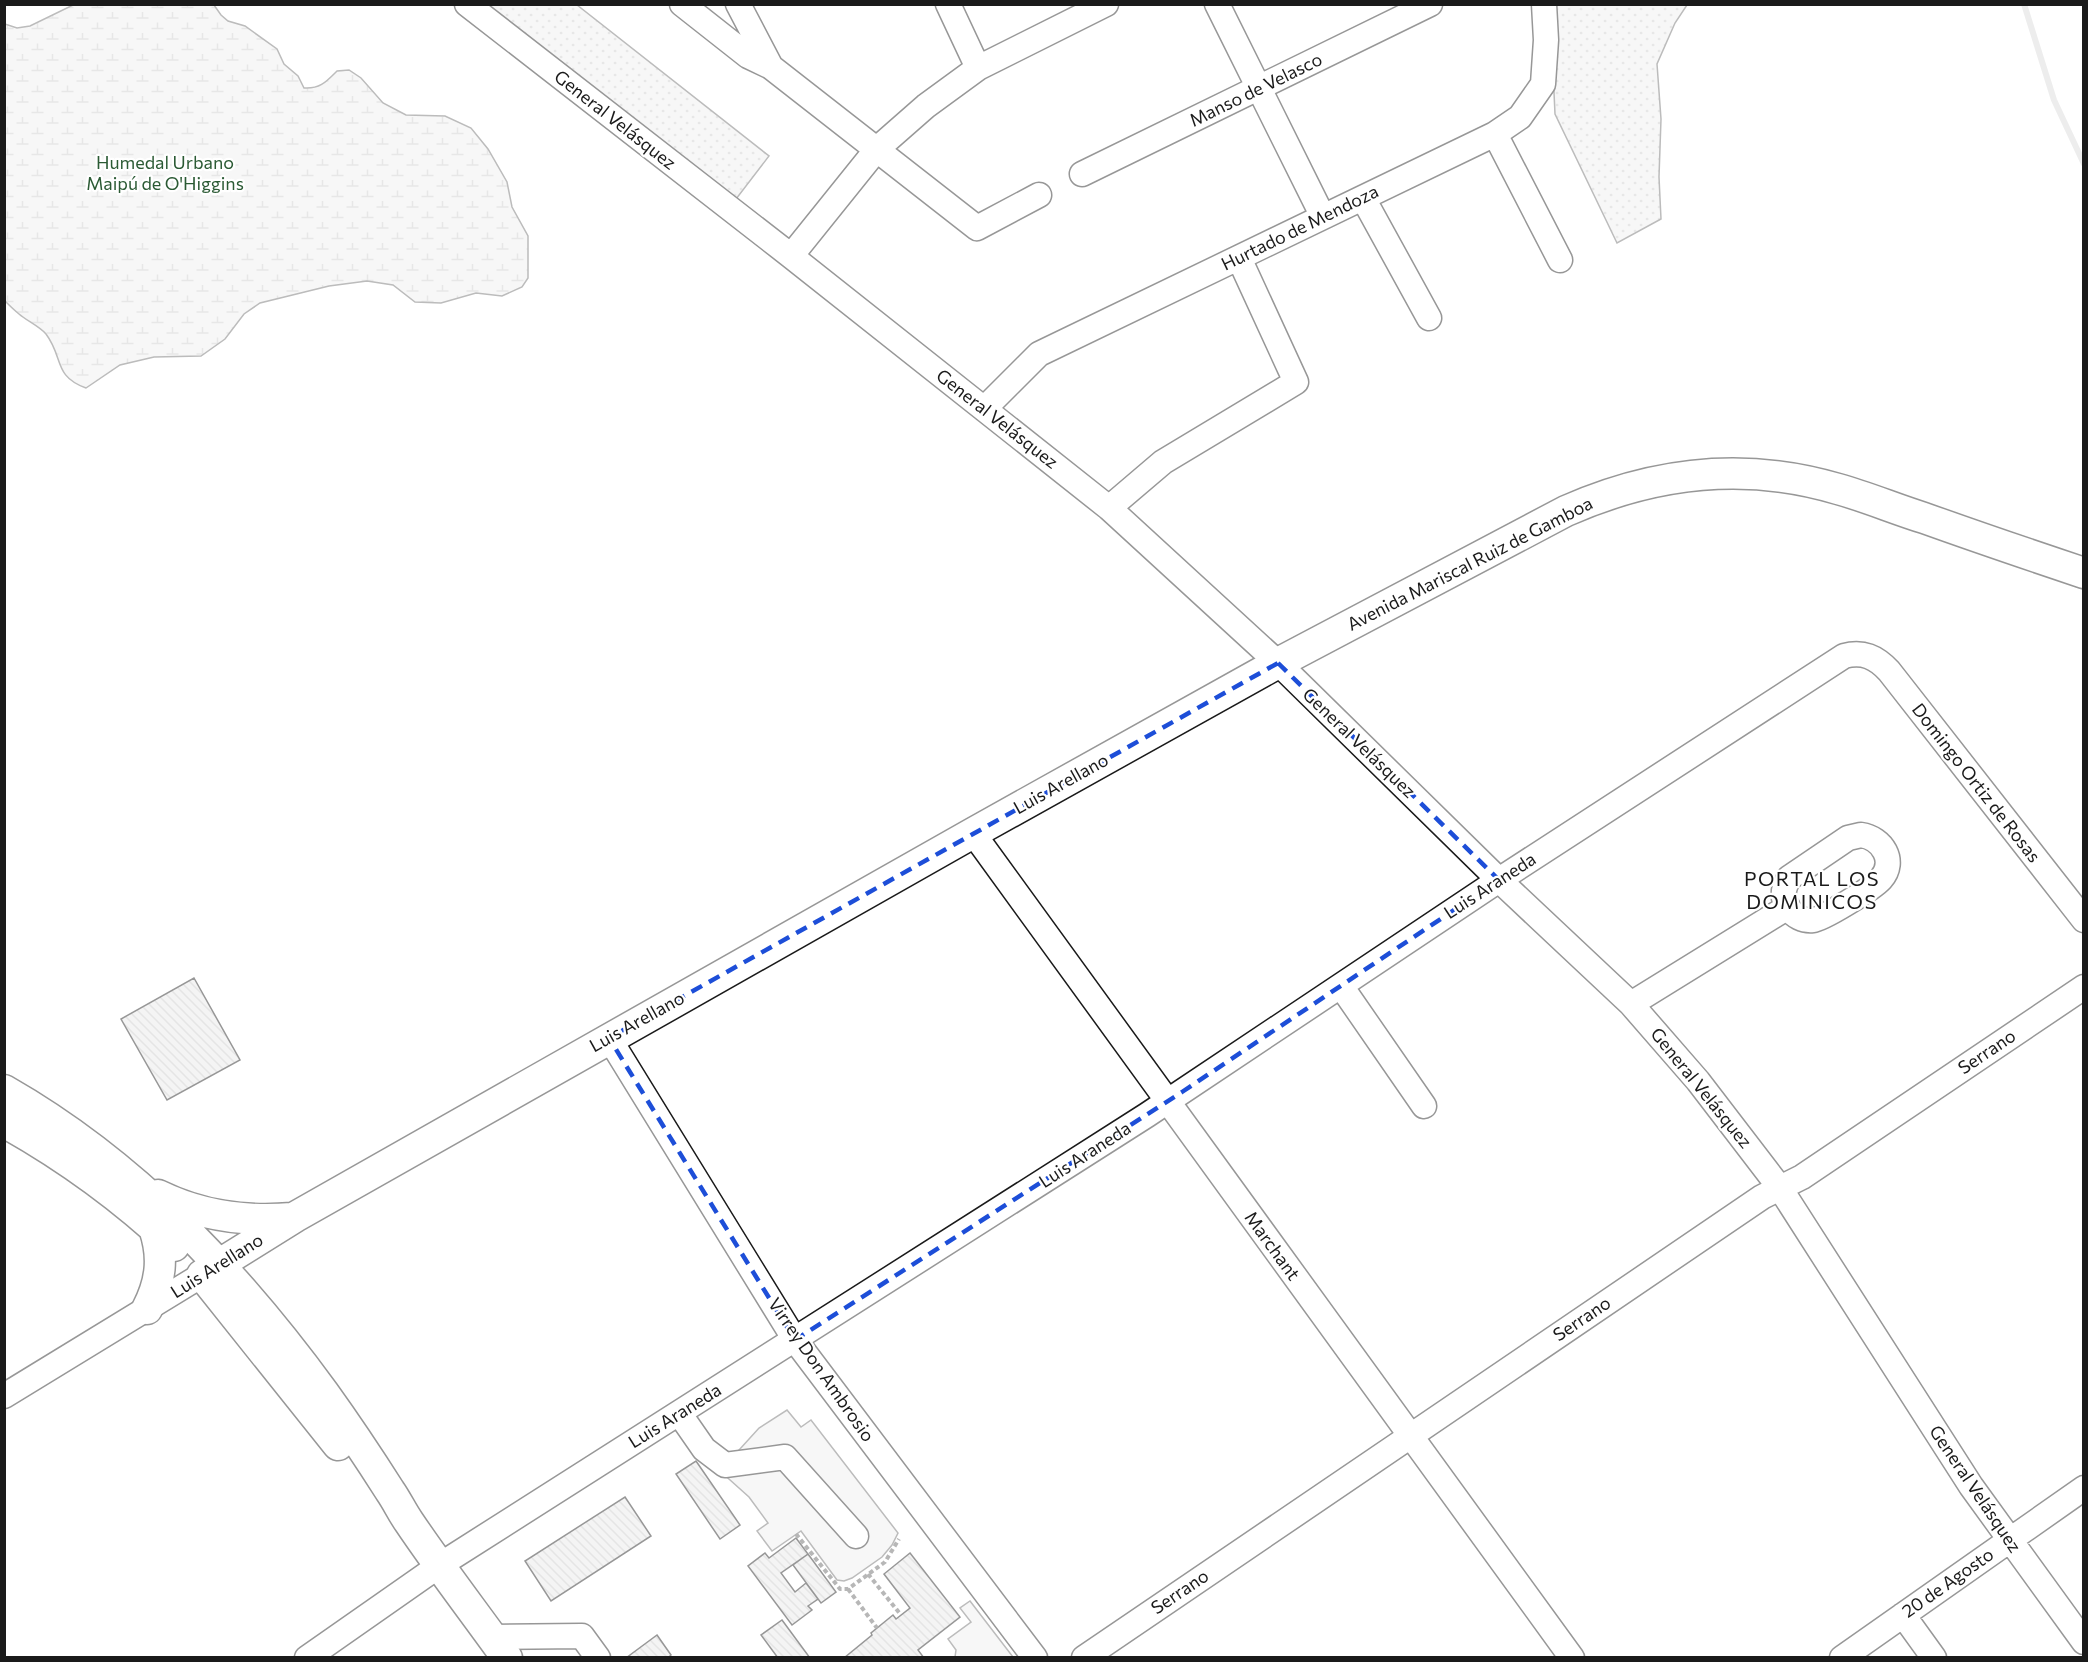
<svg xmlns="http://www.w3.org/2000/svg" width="2088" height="1662" font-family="Commissioner,sans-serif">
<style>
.built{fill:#ededed;stroke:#6a6a6a;stroke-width:1.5}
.wetland{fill:url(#wetland-marsh);stroke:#6a6a6a;stroke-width:1.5}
.park{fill:url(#park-dots);stroke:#6a6a6a;stroke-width:1.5}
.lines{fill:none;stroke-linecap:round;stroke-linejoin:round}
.stream{stroke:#d7d7d7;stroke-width:6}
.building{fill:url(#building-back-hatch);stroke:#1a1a1a;stroke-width:1.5}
.minor-casing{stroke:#1a1a1a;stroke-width:27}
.major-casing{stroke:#1a1a1a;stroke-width:33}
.path{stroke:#5f5f5f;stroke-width:4;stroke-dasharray:4.5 3;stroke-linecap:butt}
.minor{stroke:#fff;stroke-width:24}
.major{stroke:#fff;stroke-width:30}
.marked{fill:none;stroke:#1d4ed8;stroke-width:4.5;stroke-dasharray:12 8;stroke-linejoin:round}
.labels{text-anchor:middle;stroke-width:4.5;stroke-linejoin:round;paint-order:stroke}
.street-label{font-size:18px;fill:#1a1a1a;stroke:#fff}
.park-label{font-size:18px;fill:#2b5a34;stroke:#fff}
.neighbourhood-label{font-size:20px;letter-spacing:1.5px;fill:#1a1a1a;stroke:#fff}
</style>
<defs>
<pattern id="wetland-marsh" width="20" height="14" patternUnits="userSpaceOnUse" patternTransform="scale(1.5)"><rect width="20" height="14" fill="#ededed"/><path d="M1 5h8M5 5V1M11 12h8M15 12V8" fill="none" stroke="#cbcbcb"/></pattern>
<pattern id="park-dots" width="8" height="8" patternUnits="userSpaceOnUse" patternTransform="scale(1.5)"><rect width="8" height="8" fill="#ededed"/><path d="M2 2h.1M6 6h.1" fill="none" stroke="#cbcbcb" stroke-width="1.8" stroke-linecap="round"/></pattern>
<pattern id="building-back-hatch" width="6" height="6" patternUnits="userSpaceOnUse" patternTransform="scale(1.5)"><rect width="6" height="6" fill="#e6e6e6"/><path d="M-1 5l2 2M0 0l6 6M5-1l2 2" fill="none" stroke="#c5c5c5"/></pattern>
</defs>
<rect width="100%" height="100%" fill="#fff"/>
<!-- built -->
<path class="built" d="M787,1410L801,1427L811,1420L898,1533L892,1545L882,1557L852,1578L844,1581L837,1580L801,1531L772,1551L757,1531L768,1523L749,1497L720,1471L759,1428Z
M970,1601L1013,1657H955L956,1650L948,1639L971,1622L960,1608Z"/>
<!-- wetland -->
<path class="wetland" d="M137,4L214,5L221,15L228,21L245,26L277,49L284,64L298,76L304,88C320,89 326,82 337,71L349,70L361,78L383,103L406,115L445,116L471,128L488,149L507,182L512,207L528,236V278L522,287L502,296L476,293L441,303L415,302L393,285L367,281L329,286L260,303L244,314L225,339L201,356L154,357L120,365L86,388C53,376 64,358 46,334C39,326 27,321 19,314C14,310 9,305 5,301V24L17,28L30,26L73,5Z"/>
<!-- park -->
<path class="park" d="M478,5H577L769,156L733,203Z
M1550,5H1687L1675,23L1657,64L1661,119L1659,177L1661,219L1617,243L1555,114Z"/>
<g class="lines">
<!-- stream -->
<path class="stream" d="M2024,4L2054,100L2084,164"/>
</g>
<!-- building -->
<path class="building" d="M194,978L240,1060L167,1100L121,1019Z
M696,1461L740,1525L720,1539L676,1474Z
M625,1497L651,1536L551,1601L525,1561Z
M796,1538L808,1554L781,1573L795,1592L806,1583L818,1599L808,1606L812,1610L792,1625L748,1566L765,1553L769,1558Z
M910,1553L960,1617L918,1650L924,1658H844L872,1635L871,1633L893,1615L896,1619L910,1608L884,1574Z
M808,1554L836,1592L821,1603L793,1565Z
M782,1620L810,1658H778L761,1635Z
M657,1635L671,1655L668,1658H626Z"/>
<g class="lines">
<defs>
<path id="minor" d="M467,4L791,256L1109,508L1278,663L1499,880L1631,1004L1698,1081L1780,1188L1971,1486L2084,1642
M682,4L748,56L771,67L977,228L1039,195
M738,4L771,67
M948,4L978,68
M1217,4L1323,217
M1495,134L1560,260
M1082,174L1430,4
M1363,198L1429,318
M791,256L877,149L926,106L978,68L1106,4
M984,409L1039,354L1495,134L1520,117L1543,84L1546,40L1544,4
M1109,508L1163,462L1296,382L1239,258
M973,833L1572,1658
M1861,835C1882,838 1897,861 1881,879C1873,888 1823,919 1813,920C1803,921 1794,916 1789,909C1781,898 1783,888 1789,878L1848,838Z
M1341,986L1424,1106
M1631,1004L1788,907
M609,1038L795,1340L1035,1658
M4,1396L202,1275
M679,1413L704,1449L725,1465L785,1457L856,1536
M1903,1615L1934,1658
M493,1637L582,1636L598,1658
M307,1658L440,1565L1147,1115L1499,880L1844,656C1863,651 1876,657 1889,671L2084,920
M1084,1658L1762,1197L1802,1177L2084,987
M1842,1658L2084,1488"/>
<path id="major" d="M4,1090C134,1164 237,1274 324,1393C347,1425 369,1458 390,1491C397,1501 402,1512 409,1522C440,1568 474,1612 507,1658
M4,1122C65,1156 123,1198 174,1246
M158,1195C201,1216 244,1222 292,1218
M202,1275L295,1217L973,833L1278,663L1566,511C1654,472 1744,461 1838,489C1867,497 1895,509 1924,518C1977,537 2030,555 2084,573
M207,1281L338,1445
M147,1309C161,1282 164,1257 154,1228"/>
</defs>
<!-- minor casing -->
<use href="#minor" class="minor-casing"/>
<!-- major casing -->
<use href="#major" class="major-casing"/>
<!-- path -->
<path class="path" d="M796,1534L840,1589H848L885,1562L899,1539
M868,1574L901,1615
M848,1589L877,1628"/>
<!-- minor -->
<use href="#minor" class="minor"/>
<!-- major -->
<use href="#major" class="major"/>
</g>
<!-- marked area -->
<path d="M0 0H2088V1662H0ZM1278,663L1499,880L1182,1092L795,1340L609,1038Z" fill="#fff" fill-opacity=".55" fill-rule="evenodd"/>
<path class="marked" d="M1278,663L1499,880L1182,1092L795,1340L609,1038Z"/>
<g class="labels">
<!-- street labels -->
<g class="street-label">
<text transform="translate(1256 90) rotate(-26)" y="6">Manso de Velasco</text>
<text transform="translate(615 120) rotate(38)" y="6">General Velásquez</text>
<text transform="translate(1300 228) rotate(-26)" y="6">Hurtado de Mendoza</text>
<text transform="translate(997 419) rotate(38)" y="6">General Velásquez</text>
<text transform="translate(1470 564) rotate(-27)" y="6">Avenida Mariscal Ruiz de Gamboa</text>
<text transform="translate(1359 743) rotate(44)" y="6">General Velásquez</text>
<text transform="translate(1976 783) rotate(52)" y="6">Domingo Ortiz de Rosas</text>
<text transform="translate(1061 784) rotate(-29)" y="6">Luis Arellano</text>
<text transform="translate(1490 886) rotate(-33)" y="6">Luis Araneda</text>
<text transform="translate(637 1022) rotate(-29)" y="6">Luis Arellano</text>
<text transform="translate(1987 1052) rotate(-34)" y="6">Serrano</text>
<text transform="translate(1701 1088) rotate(51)" y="6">General Velásquez</text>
<text transform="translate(1085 1155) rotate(-33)" y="6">Luis Araneda</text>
<text transform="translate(1272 1246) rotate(54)" y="6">Marchant</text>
<text transform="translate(217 1266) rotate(-32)" y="6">Luis Arellano</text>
<text transform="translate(1582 1319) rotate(-34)" y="6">Serrano</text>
<text transform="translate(821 1370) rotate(55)" y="6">Virrey Don Ambrosio</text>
<text transform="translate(675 1416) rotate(-32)" y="6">Luis Araneda</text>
<text transform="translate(1975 1489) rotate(56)" y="6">General Velásquez</text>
<text transform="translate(1948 1583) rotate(-35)" y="6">20 de Agosto</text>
<text transform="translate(1180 1592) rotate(-34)" y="6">Serrano</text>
</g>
<!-- park labels -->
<g class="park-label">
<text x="165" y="169">Humedal Urbano<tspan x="165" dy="21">Maipú de O'Higgins</tspan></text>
</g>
<!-- neighbourhood labels -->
<g class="neighbourhood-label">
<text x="1812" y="886">PORTAL LOS<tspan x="1812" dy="23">DOMINICOS</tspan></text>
</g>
</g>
<!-- border -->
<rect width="2088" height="1662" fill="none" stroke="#1a1a1a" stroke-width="12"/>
</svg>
